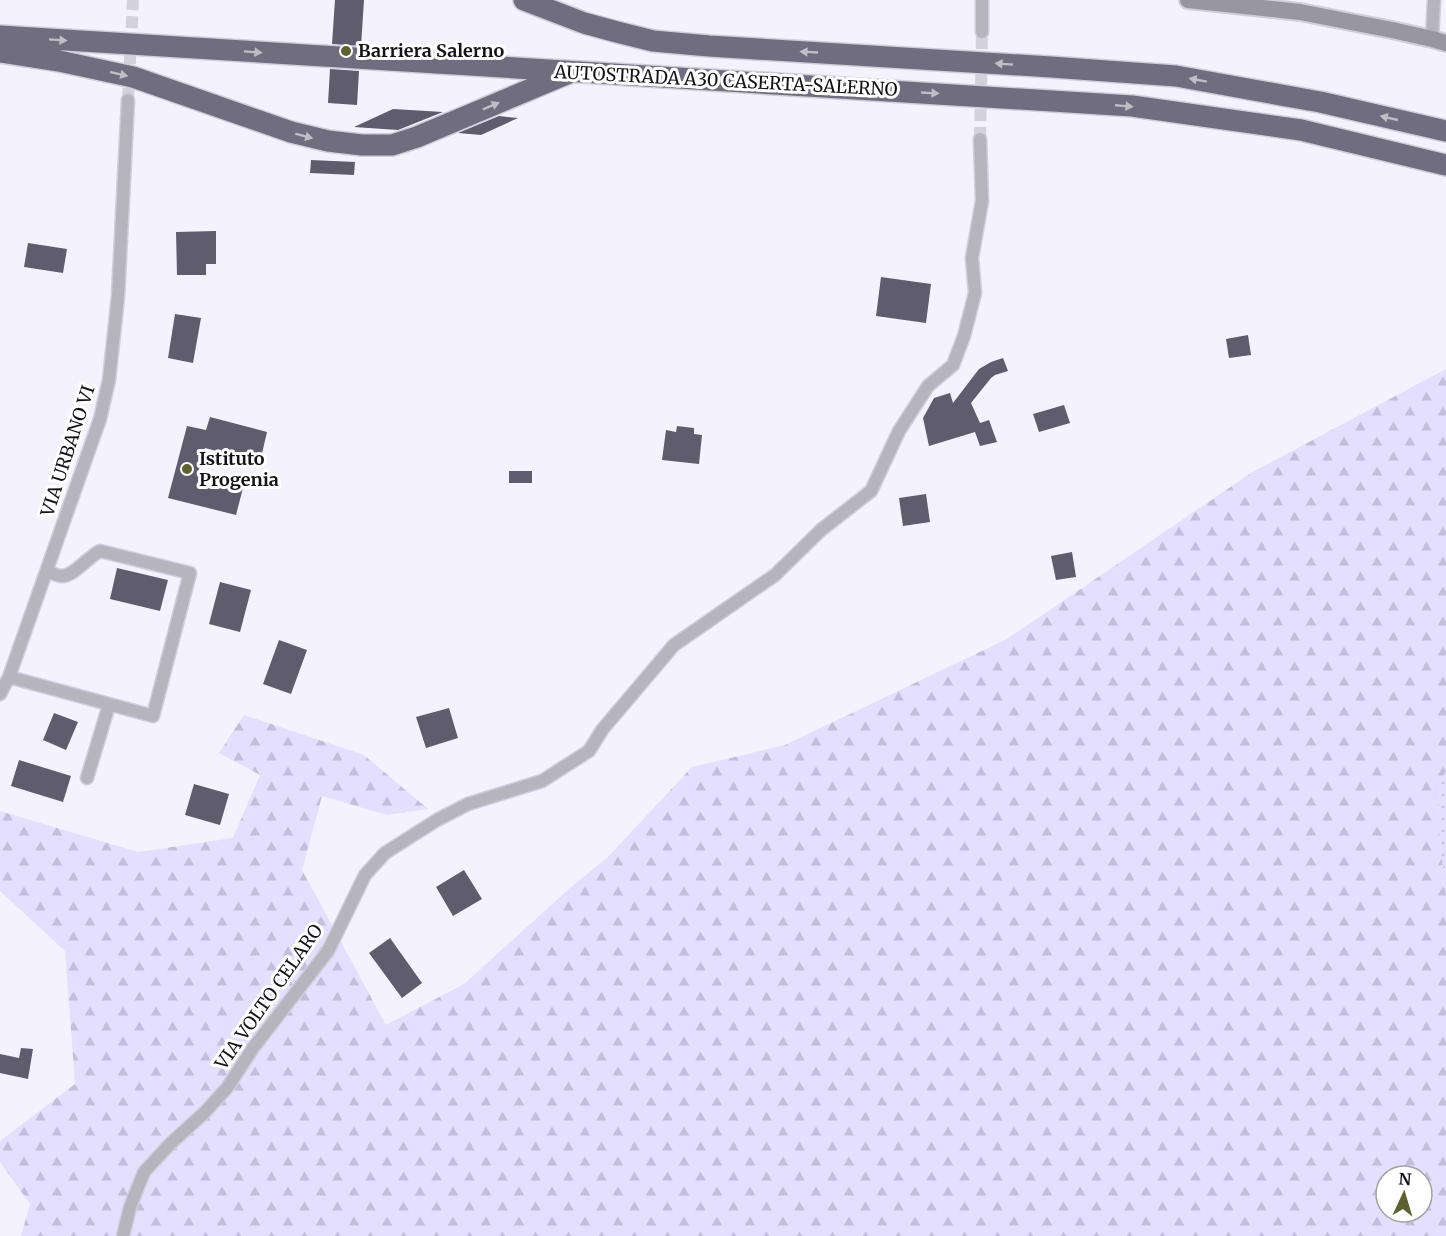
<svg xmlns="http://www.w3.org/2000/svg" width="1446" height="1236" font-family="Merriweather,serif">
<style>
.grass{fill:url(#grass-dots)}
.forest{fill:url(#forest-firs);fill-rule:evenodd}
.building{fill:#5f5c6d}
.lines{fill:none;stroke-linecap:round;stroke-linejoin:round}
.minor-tunnel{stroke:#d3d1dc;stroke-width:12;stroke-dasharray:12 6;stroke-linecap:butt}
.minor-casing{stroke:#d0ceda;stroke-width:15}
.secondary-casing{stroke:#d0ceda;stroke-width:20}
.motorway-casing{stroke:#d0ceda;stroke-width:24}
.minor{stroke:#b6b5bd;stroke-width:12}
.secondary{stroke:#9896a3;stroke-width:16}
.motorway{stroke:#706d7f;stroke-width:21}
.oneway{fill:#bfbdc5}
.poi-dot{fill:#5c612f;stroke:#fff;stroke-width:2}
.labels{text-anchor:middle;stroke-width:6;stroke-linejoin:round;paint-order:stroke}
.poi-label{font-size:18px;font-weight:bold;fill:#15131a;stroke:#fff;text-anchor:start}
.street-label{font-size:18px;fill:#15131a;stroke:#fff}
</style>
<defs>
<pattern id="grass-dots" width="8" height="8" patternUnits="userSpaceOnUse" patternTransform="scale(1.5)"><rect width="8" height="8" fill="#e4deff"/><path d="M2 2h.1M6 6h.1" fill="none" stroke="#c3beda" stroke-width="1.8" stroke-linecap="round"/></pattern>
<pattern id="forest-firs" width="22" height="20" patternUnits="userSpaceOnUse" patternTransform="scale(1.5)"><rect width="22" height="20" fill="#e4deff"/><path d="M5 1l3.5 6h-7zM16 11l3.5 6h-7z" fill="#c3beda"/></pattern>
</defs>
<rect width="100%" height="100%" fill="#f4f2fe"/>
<!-- grass -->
<path class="grass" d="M1446,771V896L1438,823L1440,783Z"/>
<!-- forest -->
<path class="forest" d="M1446,369V771L1440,783L1438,823L1446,896V1236H21L30,1204L0,1162V1141L75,1084L65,951L0,891V811L138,852L233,838L260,775L219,753L244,715L364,755L428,809L387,815L322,796L302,870L386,1025L464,984L570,888L608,857L692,767L785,745L1007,639L1251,473ZM1386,1176H1422V1212H1386Z"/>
<!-- building -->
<path class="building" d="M335,0H364L361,46L332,44Z
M330,69L359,71L357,105L328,103Z
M393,109L443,112L398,130L354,127Z
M499,116L518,118L481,135L458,133Z
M311,160L355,162L354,175L310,173Z
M216,231V264H206V275H177L176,232Z
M28,243L67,249L63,273L24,267Z
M881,277L931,284L926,323L876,316Z
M175,314L201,318L193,363L168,358Z
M1248,335L1251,355L1229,358L1226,339Z
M1003,358L1008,371L995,375L991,378L971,403L980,423L989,420L997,442L980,446L975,432L929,446L923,418L934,398L950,393L953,403L979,369L991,362Z
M1064,405L1070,423L1039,432L1033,414Z
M210,417L267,432L260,462L205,448L197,476L243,488L236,515L168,498L187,426L206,430Z
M677,426L694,428V434L702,435L699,464L662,460L666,430L676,432Z
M509,471H532V483H509Z
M926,494L930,522L903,526L899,498Z
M1072,552L1076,577L1056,580L1051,556Z
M117,568L168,580L160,611L110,599Z
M220,582L251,590L240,632L209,624Z
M279,640L307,650L291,694L263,684Z
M449,708L458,738L426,748L416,717Z
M54,713L78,722L66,750L43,740Z
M19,760L71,776L63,802L11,786Z
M194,784L229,794L220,825L185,815Z
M464,870L482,899L453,916L436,887Z
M390,938L422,983L402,998L369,953Z
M21,1048L33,1049L28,1079L0,1073V1054L19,1058Z"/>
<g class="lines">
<!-- minor-tunnel -->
<path class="minor-tunnel" d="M128,100L133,0
M980,139L982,32"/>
<defs>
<path id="minor" d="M982,32V0
M1432,39L1434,0
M9,677L153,716L190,573L100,551C88,557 74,576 62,576C57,576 51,573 47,571
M0,694L9,677L100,419L109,380L118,296L128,100
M87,778L109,705
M123,1236L130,1207L144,1172L171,1143L204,1113L227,1088L253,1048L328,951L365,875L385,853L437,820L468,804L542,781L589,751L602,730L674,645L775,575L821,530L871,491L899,431L928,386L953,365L964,336L975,293L972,258L982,201L980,139"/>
<path id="secondary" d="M1188,0L1300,12L1392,30L1432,39L1446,43"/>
<path id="motorway" d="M524,0L584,23L617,32L653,41L709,46L1051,67L1176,76L1320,102L1446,131
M0,36L1132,106L1301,130L1446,165
M0,52L59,61L133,77L291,132L328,141L362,145H392L417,137L569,73"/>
</defs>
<!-- minor casing -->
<use href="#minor" class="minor-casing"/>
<!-- secondary casing -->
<use href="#secondary" class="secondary-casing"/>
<!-- motorway casing -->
<use href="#motorway" class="motorway-casing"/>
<!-- minor -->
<use href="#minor" class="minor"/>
<!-- secondary -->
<use href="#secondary" class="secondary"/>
<!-- motorway -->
<use href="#motorway" class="motorway"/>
</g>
<!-- one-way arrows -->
<defs><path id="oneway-solid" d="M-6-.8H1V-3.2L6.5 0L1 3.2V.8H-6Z" transform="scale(1.5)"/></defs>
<g class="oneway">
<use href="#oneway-solid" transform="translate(58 40) rotate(4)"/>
<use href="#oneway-solid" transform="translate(253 52) rotate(4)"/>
<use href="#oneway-solid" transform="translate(809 52) rotate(-177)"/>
<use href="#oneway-solid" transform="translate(1004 64) rotate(-176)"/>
<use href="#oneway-solid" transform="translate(119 74) rotate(13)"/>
<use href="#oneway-solid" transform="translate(1198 80) rotate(-170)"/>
<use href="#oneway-solid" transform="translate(930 93) rotate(3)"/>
<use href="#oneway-solid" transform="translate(491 106) rotate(-23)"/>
<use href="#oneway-solid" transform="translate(1124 106) rotate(5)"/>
<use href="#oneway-solid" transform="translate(1389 118) rotate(-167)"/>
<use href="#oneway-solid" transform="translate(304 136) rotate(15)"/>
</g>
<!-- markers -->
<g class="poi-dot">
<circle cx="346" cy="51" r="6"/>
<circle cx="187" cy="469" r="6"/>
</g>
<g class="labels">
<!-- poi labels -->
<g class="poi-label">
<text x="358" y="57">Barriera Salerno</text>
<text x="199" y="465">Istituto<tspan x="199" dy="21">Progenia</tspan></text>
</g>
<!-- street labels -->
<g class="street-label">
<text transform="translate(726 81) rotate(3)" y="6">AUTOSTRADA A30 CASERTA-SALERNO</text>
<text transform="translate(68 451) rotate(-72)" y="6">VIA URBANO VI</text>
<text transform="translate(269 997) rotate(-55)" y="6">VIA VOLTO CELARO</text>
</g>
</g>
<!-- north arrow -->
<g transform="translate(1404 1194) rotate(4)"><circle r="28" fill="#ffffff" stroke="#a1a1a3" stroke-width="1.5"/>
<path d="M0-4.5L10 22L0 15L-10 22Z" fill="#5c612f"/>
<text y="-9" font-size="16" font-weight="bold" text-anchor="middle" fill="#15131a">N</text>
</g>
</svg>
